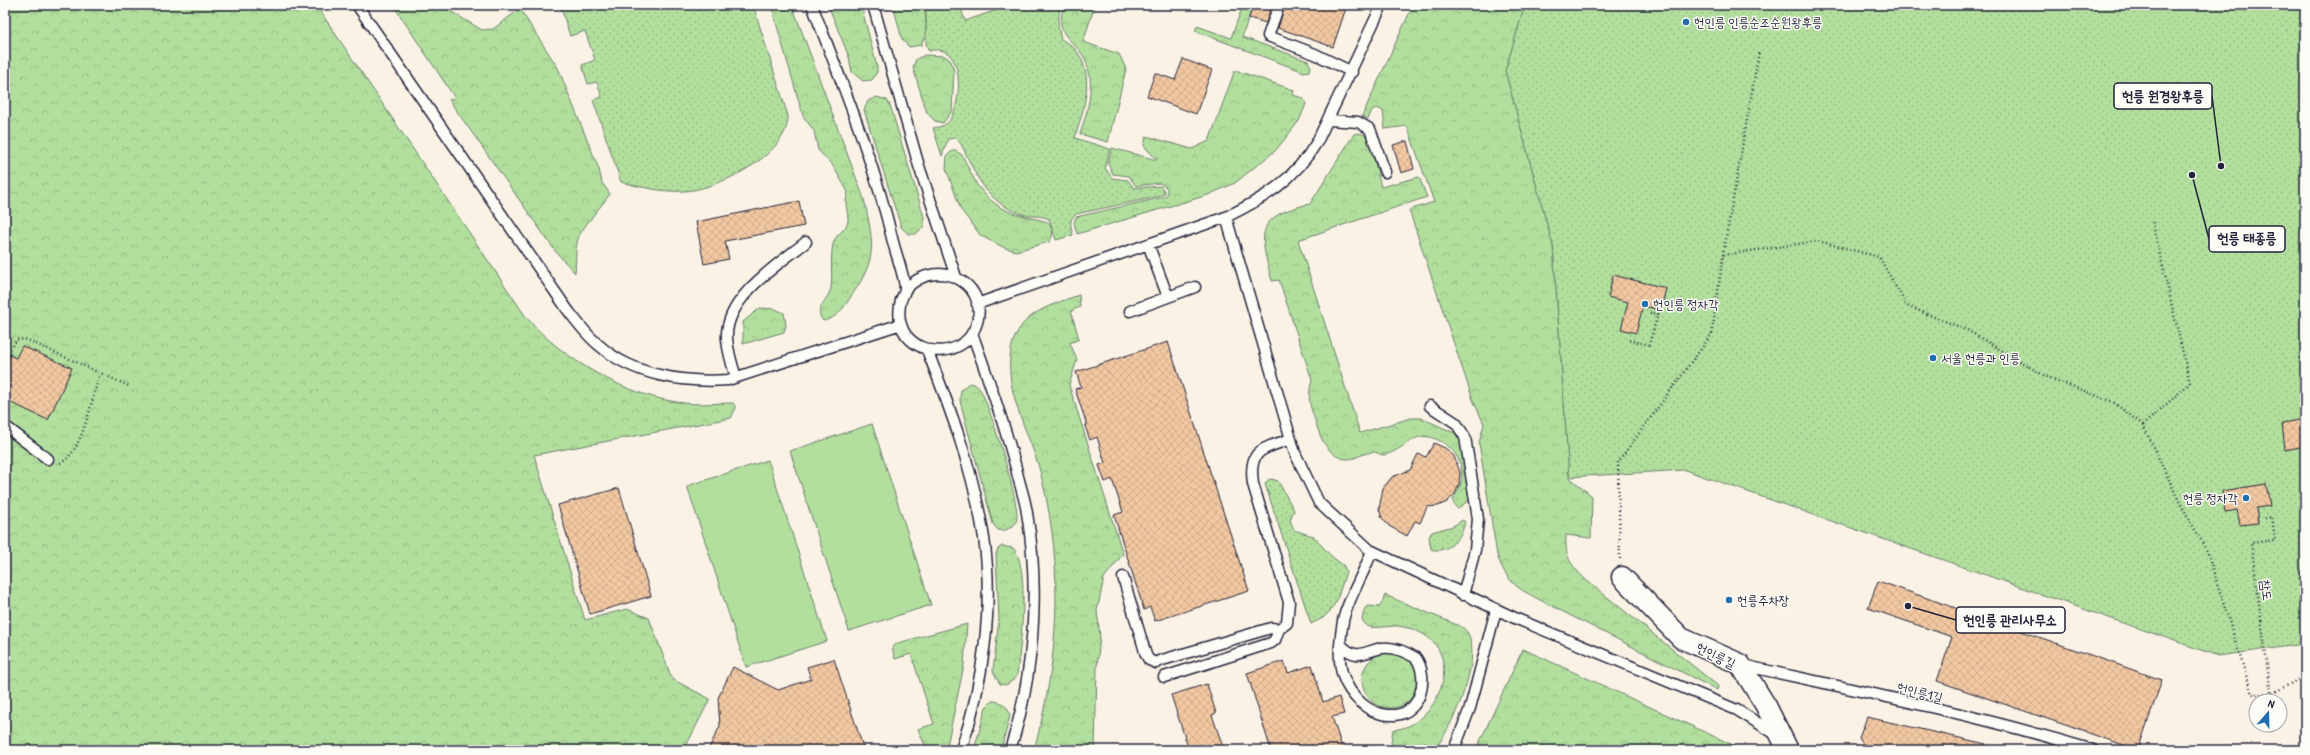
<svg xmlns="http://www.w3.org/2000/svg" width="2310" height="755" font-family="'Patrick Hand','Poor Story',sans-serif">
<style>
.green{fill:url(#green-dots);stroke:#6a806c}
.forest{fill:url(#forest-crowns);stroke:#6a806c}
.pitch{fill:#b2df9d;stroke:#6a806c}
.building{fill:url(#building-cross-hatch);stroke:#22223b}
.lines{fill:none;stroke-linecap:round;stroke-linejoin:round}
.service-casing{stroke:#22223b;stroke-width:13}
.minor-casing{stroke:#22223b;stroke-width:23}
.path{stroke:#22223b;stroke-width:2.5;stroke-dasharray:1 3;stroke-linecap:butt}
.service{stroke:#fdfcf7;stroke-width:10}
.minor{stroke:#fdfcf7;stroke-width:20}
.poi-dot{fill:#1f6fb2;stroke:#fdfcf7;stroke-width:1.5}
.labels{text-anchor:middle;stroke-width:3;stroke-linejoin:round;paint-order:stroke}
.poi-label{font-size:13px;fill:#22223b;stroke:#fdfcf7;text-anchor:start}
.street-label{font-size:13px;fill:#22223b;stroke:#fdfcf7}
.leader{fill:none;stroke:#22223b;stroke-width:1.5}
.callout-dot{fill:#22223b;stroke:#fdfcf7;stroke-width:1.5}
.callout{fill:#fdfcf7;stroke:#22223b;stroke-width:1.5}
.callout-label{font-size:14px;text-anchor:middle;font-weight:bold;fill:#22223b}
</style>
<defs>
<pattern id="green-dots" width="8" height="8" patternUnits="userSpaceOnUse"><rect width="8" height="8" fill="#b2df9d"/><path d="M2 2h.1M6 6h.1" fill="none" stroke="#99bf88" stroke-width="1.8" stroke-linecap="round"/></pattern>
<pattern id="forest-crowns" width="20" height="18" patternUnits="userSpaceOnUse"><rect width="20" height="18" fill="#b2df9d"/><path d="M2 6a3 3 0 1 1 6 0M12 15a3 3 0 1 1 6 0" fill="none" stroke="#99bf88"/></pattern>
<pattern id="building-cross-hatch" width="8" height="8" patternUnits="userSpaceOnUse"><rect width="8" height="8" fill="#f2c8a1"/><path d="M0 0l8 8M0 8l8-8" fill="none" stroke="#cfac8c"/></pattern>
</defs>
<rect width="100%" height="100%" fill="#fbf2e6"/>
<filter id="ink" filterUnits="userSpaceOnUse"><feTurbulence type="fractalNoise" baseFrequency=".025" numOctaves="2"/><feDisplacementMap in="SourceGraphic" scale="8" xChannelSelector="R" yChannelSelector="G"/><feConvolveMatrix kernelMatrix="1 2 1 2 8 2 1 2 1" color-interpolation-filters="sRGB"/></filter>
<g filter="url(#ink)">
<!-- green -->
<path class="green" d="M560,5H753L788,116C789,153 725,185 693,190C670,194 644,188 621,182L593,100L602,97L597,82L588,84L582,65L595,60L585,31L570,36Z
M926,5H960L965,21L1011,5H1060L1058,26L1061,39C1065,42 1071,44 1074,48C1097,74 1083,110 1075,138L1110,149L1105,168L1112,178L1128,180L1134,188L1161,186L1165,193L1161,196L1076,214C1068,220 1071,226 1073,235L1056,240L1049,219C1041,215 1031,217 1022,214C985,202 977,176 961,144L956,138L948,139L942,156L933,128C940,127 948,125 951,118C962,100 965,41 929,51L926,44Z
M1525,5H2305V644L2218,656L1685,470L1569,477L1553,246L1505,71Z
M1272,479L1278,481L1294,510L1290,520L1294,530L1313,536L1331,556L1344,566L1346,572L1337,600L1331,610L1323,618L1311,624L1265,484L1268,480Z
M1463,520L1465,522C1463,536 1448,555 1431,549L1429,537L1432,532L1453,526Z"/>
<!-- forest -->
<path class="forest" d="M5,5H316L526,317C562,359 627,397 684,403C700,405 717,403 733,403L736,408L731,418L534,455L585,620L627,609L649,618L672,679L710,699L685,748L687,750H5Z
M393,5H440L482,30L493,29L520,9L558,68L599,169L602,183L610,194C603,204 580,230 578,239C575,250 576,262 575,273L556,252L449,100L455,98Z
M771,5H792L864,199C874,245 878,258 850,298C843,309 837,318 823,321C813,308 828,301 831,288C833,274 829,250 835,239C839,232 849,228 848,218C847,205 844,206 848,192L833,166L818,150L814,131L803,116Z
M828,5H861L877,67V72L872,80L863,81L852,72L849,57Z
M893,5H924C926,19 928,32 921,45L909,47L902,39Z
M1063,5H1095L1083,42L1119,54L1126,69L1108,142L1080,134C1088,109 1096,84 1085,59C1079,46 1064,39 1061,26C1060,20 1063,11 1063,5Z
M1243,5H1253L1242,37L1308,61L1311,67L1309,71L1304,72L1195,31L1197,26L1231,38Z
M1413,5H1525L1505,71L1553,246L1569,477L1592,496L1591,538L1566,535C1565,558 1570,564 1586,580L1718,686L1717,690L1540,600C1515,587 1507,582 1497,555L1479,443L1484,424L1473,400L1409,210L1434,202L1407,126L1385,129L1383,111L1377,108L1372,110L1368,119L1362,116Z
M925,55L945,56L951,61L954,71L952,111L943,123L935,121L927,113L913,68L916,59Z
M1235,70L1294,90L1293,95L1303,98L1306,104L1299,121L1276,150L1235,183L1208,195L1077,234L1074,223L1076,217L1164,197L1167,195V188L1160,183L1136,186L1129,176L1113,174L1108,163L1112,148L1157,160L1144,146L1146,136L1192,149L1209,141Z
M877,97L887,100L890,105L924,217V226L916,234H908L901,227L864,110L868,101Z
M1358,133L1366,135L1370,142L1381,187L1419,177L1427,197L1298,240L1360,433L1411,418H1421L1455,433L1461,442L1469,500L1458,509C1455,507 1453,504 1453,500C1454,495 1459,491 1460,486C1466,468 1457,449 1440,441C1416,428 1408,447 1388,454C1382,457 1380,453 1374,452C1367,452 1360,456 1354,458C1334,464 1321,442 1317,426C1311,407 1306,401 1312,380L1279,280L1272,281C1259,234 1254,216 1310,204L1354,134Z
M952,151H956L962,155L977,185L988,198L1001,208L1013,213L1048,222C1052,229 1055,235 1049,242L1016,251L1005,248L981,236L961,210L946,168L947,156Z
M1079,295L1080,307L1071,311L1079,339L1070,343L1077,360L1069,385L1123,554L1104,578L1097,611L1100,636L1097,668L1095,750H1034C1059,661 1064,568 1042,479C1033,439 1006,398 1010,357C1014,315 1045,307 1079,295Z
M760,308L775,309L784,313L786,325L784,332L743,344V322Z
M969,383C975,384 978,386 981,391C990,407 1019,501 1017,518C1017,521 1015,524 1013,526L1004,531L998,530L993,524L960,401L961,390Z
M1002,546L1013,548C1031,567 1020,649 1017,675L1015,679L1006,685L1000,684L993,671L999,619L996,554L998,549Z
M1385,595L1462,627C1490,646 1451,731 1434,750H1394L1391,742L1393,730C1408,728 1419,722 1429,710C1454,677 1448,636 1404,627C1393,624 1381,629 1370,627C1366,626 1364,623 1362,619L1365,608L1368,606L1380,607Z
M967,624L964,665L947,746L944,750H927L918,729L934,724L911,654L895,659L892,647L898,643Z
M1523,649L1744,750H1476Z
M1362 680a28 28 0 1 1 56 0a28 28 0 1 1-56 0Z
M992,701C1002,701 1008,706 1010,716L1001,750H974L986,707Z"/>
<!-- pitch -->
<path class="pitch" d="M872,424L931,605L849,631L790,451Z
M768,460L827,641L746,667L687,486Z"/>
<!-- building -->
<path class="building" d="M1253,5H1272L1266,23L1249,18Z
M1285,5H1347L1333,47L1278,28Z
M1183,59L1212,70L1196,114L1147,96L1155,73L1175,80Z
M1407,141L1414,169L1401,173L1393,145Z
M799,201L804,226L725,241L729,259L704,264L696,222Z
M1613,275L1666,288L1661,310L1643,306L1636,333L1621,329L1628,302L1608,297Z
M1168,342L1249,591L1155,621L1150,607L1144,610L1114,515L1123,512L1112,479L1105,482L1099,465L1105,463L1097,437L1090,440L1085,426L1087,425L1075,389L1081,387L1076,372Z
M22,346L72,368L48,420L5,400V353L16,358Z
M2305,419V446L2285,450L2282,423Z
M1434,443L1445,448L1454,456L1460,472L1459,485L1455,494L1447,502L1438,506L1427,507L1420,523L1415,521L1407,536L1389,526L1382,518L1379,509L1383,488L1392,477L1410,470L1418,454L1426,457Z
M2266,484L2270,506L2256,508L2258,523L2240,525L2237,510L2225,512L2222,491Z
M619,488L651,596L590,614L558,505Z
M1878,581L2162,680L2138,750L1937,681L1952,637L1868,608Z
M834,659L864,750H708L720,726L718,698L733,667L778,690L811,679L807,667Z
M1284,661L1288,673L1312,665L1323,702L1339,697L1344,714L1332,717L1343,750H1271L1247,673Z
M1207,684L1216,713L1212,715L1224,750H1189L1171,695Z
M1867,717L1986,744L1985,750H1867L1859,738Z"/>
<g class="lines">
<defs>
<path id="service" d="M357,5L567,309C577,322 587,336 600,346C634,376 685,383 728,380L901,324
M812,5C842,83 874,161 893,242C896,254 905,278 905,289C905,293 902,297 901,300C898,312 899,325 906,335C923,357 959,356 973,332C997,288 939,252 905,290
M873,5L919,166L956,277
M1279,5L1268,36L1315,54L1352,72
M1329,120L1358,122L1370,129L1385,172
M1226,217L1295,453L1319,503L1370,550L1517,619L1737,710L1777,735
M1148,244L1168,297
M977,304L1226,217C1265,198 1294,180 1317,142L1382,5
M1130,311L1195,287
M972,333C988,378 1004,422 1016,468C1019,483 1025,498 1027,513C1040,590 1034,676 1010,750
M927,350C951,410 974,473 984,538C994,607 983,684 961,750
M736,377C732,365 728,352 727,339C724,298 779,264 806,242
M1430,406L1456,423L1465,437L1478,519L1475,550L1463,595
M5,426L48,459
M1123,577L1146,655L1149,660L1156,663
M1341,645C1358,662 1364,651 1382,648C1394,646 1406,652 1416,658C1429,677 1422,712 1395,715C1365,717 1342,688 1340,661C1339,649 1341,633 1343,621C1346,603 1365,571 1372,551
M1159,661L1271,628L1279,629
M1742,665C1859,691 1978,715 2093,750
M1164,677L1271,643L1275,640L1279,629L1287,623L1289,602L1253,484C1248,449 1262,449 1291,439
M1454,750L1470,708L1496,610"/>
<path id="minor" d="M1622,577L1681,638L1740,664L1766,706L1788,750"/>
</defs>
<!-- service casing -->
<use href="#service" class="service-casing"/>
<!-- minor casing -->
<use href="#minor" class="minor-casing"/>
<!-- path -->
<path class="path" d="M1723,255L1759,52
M1629,340L1649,345L1658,314L1647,312
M13,346L16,340L25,339L129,386
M2143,425L2179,501L2207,551L2252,694H2271L2305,676
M60,463C83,454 92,396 100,374
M2265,518L2272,517L2275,540L2251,543L2271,694
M1620,559L1618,462L1712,334L1723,255L1818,241L1879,257L1907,306L1967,330L2045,376L2113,402L2143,425L2190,383L2152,220"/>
<!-- service -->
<use href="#service" class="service"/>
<!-- minor -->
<use href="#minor" class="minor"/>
</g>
</g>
<!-- markers -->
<g class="poi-dot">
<circle cx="1686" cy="22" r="4"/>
<circle cx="1645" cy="304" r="4"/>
<circle cx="1933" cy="358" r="4"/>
<circle cx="2246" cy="498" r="4"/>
<circle cx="1729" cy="600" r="4"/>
</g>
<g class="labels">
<!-- poi labels -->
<g class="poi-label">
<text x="1694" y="27">헌인릉 인릉순조순원왕후릉</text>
<text x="1653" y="309">헌인릉 정자각</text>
<text x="1941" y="363">서울 헌릉과 인릉</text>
<text x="2238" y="503" text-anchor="end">헌릉 정자각</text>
<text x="1737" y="605">헌릉주차장</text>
</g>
<!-- street labels -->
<g class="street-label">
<text transform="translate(2267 590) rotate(82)" y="5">참도</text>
<text transform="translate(1716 655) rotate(26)" y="5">헌인릉길</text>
<text transform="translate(1920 692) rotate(14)" y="5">헌인릉1길</text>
</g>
</g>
<!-- callouts -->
<path class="leader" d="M2221 166L2212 96M2192 175L2209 239M1908 606L1956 620"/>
<g class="callout-dot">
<circle cx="2221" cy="166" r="4"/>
<circle cx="2192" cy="175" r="4"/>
<circle cx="1908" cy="606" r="4"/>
</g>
<g class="callout">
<rect x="2114" y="83" width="98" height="26" rx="4"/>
<rect x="2209" y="226" width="76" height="26" rx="4"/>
<rect x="1956" y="607" width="109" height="26" rx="4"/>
</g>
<g class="callout-label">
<text x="2163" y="101">헌릉 원경왕후릉</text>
<text x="2247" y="243">헌릉 태종릉</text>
<text x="2010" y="625">헌인릉 관리사무소</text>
</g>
<!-- margin -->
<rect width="2310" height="755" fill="none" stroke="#fdfcf7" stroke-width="20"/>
<rect x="10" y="10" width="2290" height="735" fill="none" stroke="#22223b" stroke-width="1.5" filter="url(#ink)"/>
<!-- north arrow -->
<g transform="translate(2268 713) rotate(20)"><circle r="19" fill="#fdfcf7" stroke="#a5a5ac"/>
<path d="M0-3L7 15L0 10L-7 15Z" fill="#1f6fb2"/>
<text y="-6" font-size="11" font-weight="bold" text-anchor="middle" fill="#22223b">N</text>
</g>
</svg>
